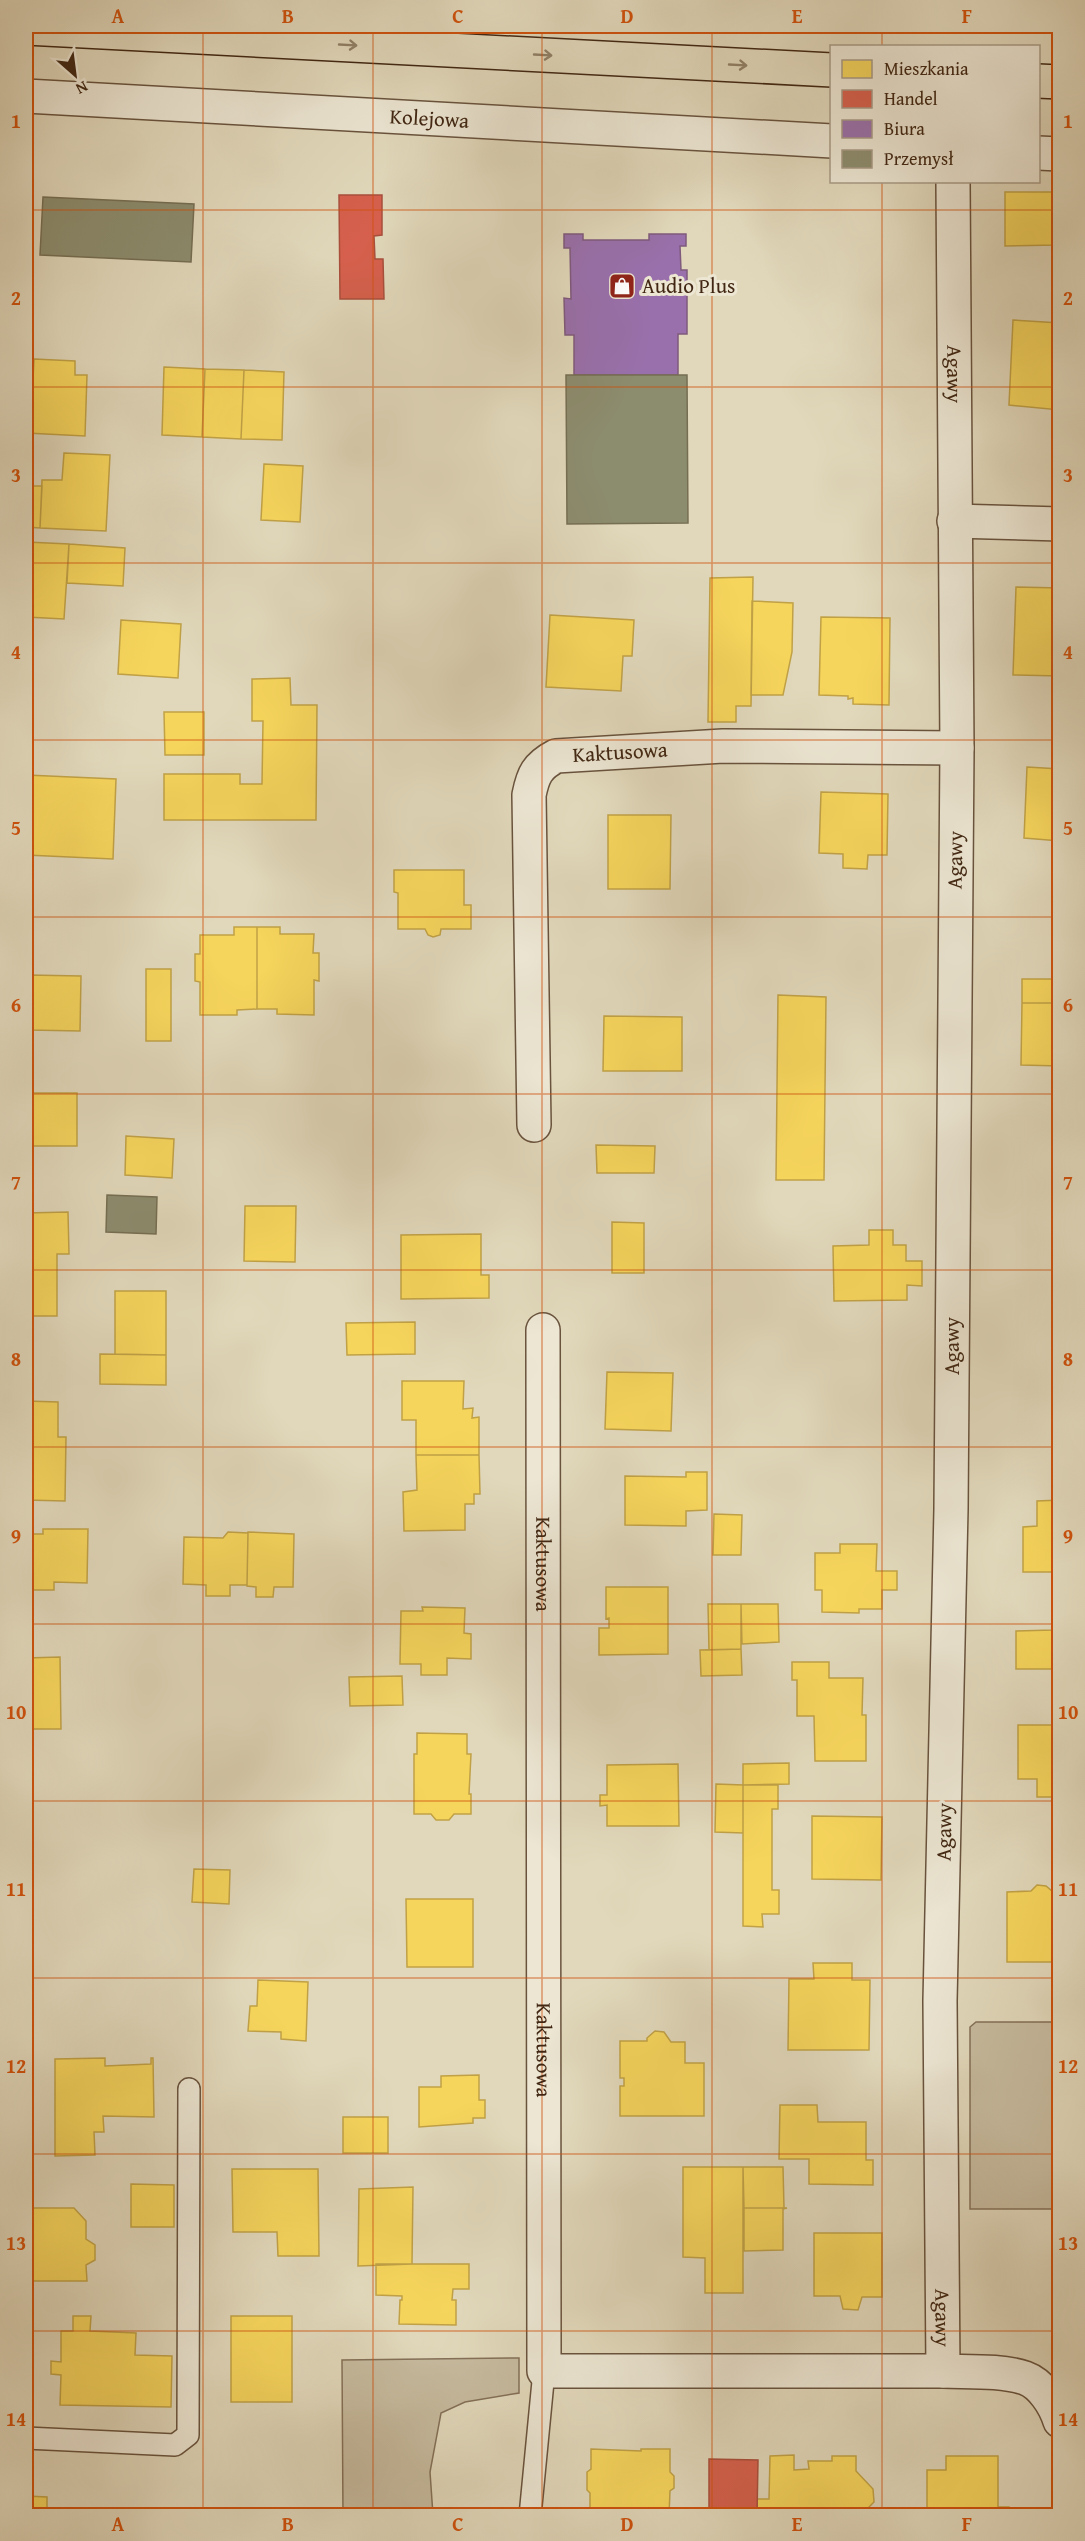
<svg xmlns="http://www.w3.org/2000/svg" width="1085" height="2541" font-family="'Gentium Book Plus',serif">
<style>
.green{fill:#c6ba9e;stroke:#847058;stroke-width:1.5}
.homes{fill:#f6d55c;stroke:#c0a146;stroke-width:1.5}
.shops{fill:#d6604d;stroke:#a94f3c;stroke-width:1.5}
.offices{fill:#9970ab;stroke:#7f5a7d;stroke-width:1.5}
.industry{fill:#8c8c6e;stroke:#766e53;stroke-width:1.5}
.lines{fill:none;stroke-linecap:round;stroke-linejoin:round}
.lane-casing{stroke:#69533d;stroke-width:24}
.street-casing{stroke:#69533d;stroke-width:36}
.highway-casing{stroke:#412713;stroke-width:36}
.lane{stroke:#ece6d3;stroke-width:21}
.street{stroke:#ece6d3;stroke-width:33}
.highway{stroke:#e1d8bb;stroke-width:33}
.oneway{stroke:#918067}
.grid{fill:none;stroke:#cf520d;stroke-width:1.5;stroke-opacity:0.55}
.labels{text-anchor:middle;stroke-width:6;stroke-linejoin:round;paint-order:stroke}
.street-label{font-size:21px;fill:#412713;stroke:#ece6d3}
.poi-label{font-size:21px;fill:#412713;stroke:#ece6d3;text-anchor:start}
.neatline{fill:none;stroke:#cf520d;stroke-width:2}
.grid-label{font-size:20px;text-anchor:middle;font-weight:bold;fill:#cf520d}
</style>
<rect width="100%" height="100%" fill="#e1d8bb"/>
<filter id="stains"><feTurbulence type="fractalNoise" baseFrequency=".00333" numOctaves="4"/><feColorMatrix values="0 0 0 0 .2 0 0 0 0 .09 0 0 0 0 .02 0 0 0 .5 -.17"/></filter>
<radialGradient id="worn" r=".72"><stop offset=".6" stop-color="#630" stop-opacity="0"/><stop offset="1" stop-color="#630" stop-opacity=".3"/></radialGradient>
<!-- green -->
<path class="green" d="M976,2022H1059V2209H970V2027Z
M519,2358V2393L465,2402L441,2413L430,2472L433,2515H343L342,2360Z"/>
<!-- homes -->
<path class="homes" d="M1005,192H1057V245L1005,246Z
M1013,320L1060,323V410L1009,405Z
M34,359L75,361V375H87L85,436L26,433V417H31Z
M164,367L205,369L202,437L162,435Z
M205,369L244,370L241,439L202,437Z
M244,370L284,372L282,440L241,439Z
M64,453L110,455L106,531L40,528L42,480H62Z
M264,464L303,466L300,522L261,520Z
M28,486H42L40,528L26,527Z
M26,542L69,544L64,619L26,617Z
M69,544L125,548L123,586L67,583Z
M753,577L751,706H736V722H708L710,578Z
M1016,587L1060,588V676L1013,675Z
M752,601L793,603L792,652L783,695H751Z
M550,615L634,620L632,656H623L621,691L546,687Z
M821,617L890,618L889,705L853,704V698L848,699V696L819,695Z
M121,620L181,624L178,678L118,674Z
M290,678L291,705H317L316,820H164V774H240V784H262L263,721H252V679Z
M164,712H204V755H165Z
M1027,767L1060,769V841L1024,838Z
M26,775L116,779L113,859L26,855Z
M821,792L888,794L887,855H868L867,869L843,868V854L819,853Z
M608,815H671L670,889H608Z
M394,870H464V905H471V929H441L440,935L433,937L428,935L425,929H398V893L394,892Z
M234,927H257V1009L237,1010V1015H200V982L195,981V954H200V935H234Z
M257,927H280V934H314L313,953H319V981L314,980V1015L277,1014V1009H257Z
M146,969H171V1041H146Z
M29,975L81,976L80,1031L29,1030Z
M1022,979H1060V1003H1022Z
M778,995L826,997L824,1180H776Z
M1022,1003H1060V1066L1021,1065Z
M604,1016L682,1017V1071H603Z
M28,1093H77V1146H28Z
M126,1136L174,1139L172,1178L125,1175Z
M596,1145L655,1146L654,1173H597Z
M245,1206H296L295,1262L244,1261Z
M68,1212L69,1254H57V1316H26V1213Z
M612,1222L644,1223V1273H612Z
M869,1230H893V1245H906V1261H922V1286L907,1285V1300L834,1301L833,1246L869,1245Z
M481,1234V1275H489V1298L401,1299V1235Z
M115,1291H166V1355L115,1354Z
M415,1322V1354L347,1355L346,1323Z
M100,1354L166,1355V1385L100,1384Z
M607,1372L673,1373L671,1431L605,1429Z
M402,1381H464L463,1409L473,1408L472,1418L479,1417V1455H416V1420H402Z
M26,1401L58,1402V1437H66L65,1501L26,1500Z
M416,1455H479L480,1494H474V1504H465V1530L404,1531L403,1492L417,1490Z
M686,1472H707V1510L686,1511V1526L625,1525V1476L686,1477Z
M1060,1500V1572H1023V1527L1037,1526V1501Z
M714,1514L742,1515L741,1555H713Z
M43,1529H88L87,1583L54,1582V1590H26V1534H43Z
M228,1532L248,1533L247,1585H230V1596H206V1585L183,1584L184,1537L223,1538Z
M248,1532L294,1534L293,1587H274L273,1597H256V1587L247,1586Z
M840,1544H877L876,1571H897V1590H882V1609H859V1613L822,1612V1590H815V1553H840Z
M606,1587H668V1654L599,1655V1628H609V1618L606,1619Z
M708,1604H741V1649L709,1650Z
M741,1604H778L779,1642L742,1644Z
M422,1607L465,1608L464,1633L471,1634V1659L447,1658V1675H421V1664H400L401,1611H423Z
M1060,1611V1667H1056V1669H1016V1631L1053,1630V1612Z
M741,1649L742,1675L701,1676L700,1650Z
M60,1657L61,1729H26V1658Z
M792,1662H829V1678H863L862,1715H866V1761H815L814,1716H797V1680H792Z
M402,1676L403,1705L350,1706L349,1677Z
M1018,1725H1060V1797H1037V1779H1018Z
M417,1733L467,1734V1754H471L469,1794H471V1814H454L449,1820H436L431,1814H414V1754H417Z
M789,1763V1784L743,1785V1764Z
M678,1764L679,1826H607V1805L600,1806V1795H607V1765Z
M716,1784L743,1785V1833L715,1832Z
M743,1785H778V1809H772V1890H779V1914H762L763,1927L743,1926Z
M812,1816L882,1817L881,1880L812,1879Z
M194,1869L230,1870L229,1904L192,1902Z
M1037,1885L1046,1886L1052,1891H1060V1962H1007V1892L1031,1891Z
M406,1899H473V1967H407Z
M813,1963H852V1980H870L869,2050H788L789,1979H814Z
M258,1980L308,1982L306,2041L281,2039V2032L248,2031L250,2006H257Z
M655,2031L664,2032L671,2042H685V2063H704V2116H620V2086H624V2078H620V2041H647V2038Z
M105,2058V2066L151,2064V2058H153L154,2117L103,2116L104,2132H94L95,2155L55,2156V2059Z
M479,2075V2100H485V2118H473V2123L419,2127V2087H441V2076Z
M780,2105H817L818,2122H866V2160H873V2185L809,2184V2159H779Z
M343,2117H388V2153H343Z
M683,2167H743V2293H705V2258L683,2257Z
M743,2167H783L784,2208H744Z
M232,2169H318L319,2256H278L277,2232H233Z
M131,2184L174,2185V2227H131Z
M413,2187L412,2264L358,2266L359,2189Z
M26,2208H74L86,2221V2239L95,2245V2260L86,2265L87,2281H26Z
M744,2208H787L783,2209V2250L744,2251Z
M814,2233H882V2297H862L858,2310L843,2309L840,2296H814Z
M376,2264H469V2289H453L452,2300H456V2325L399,2324L400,2300H402V2296L376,2295Z
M73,2316H91L90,2331L136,2333L135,2355L172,2356L171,2407L60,2405L61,2375L51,2374V2361L61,2362V2331H73Z
M231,2316H292V2402H231Z
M591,2449L641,2451V2449H670V2472L674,2476V2488L670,2491L669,2516L590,2513V2493L587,2490V2472L591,2469Z
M794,2455V2470L809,2469L808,2461H832V2456H856V2471L873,2489L874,2502L867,2509L866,2516H757V2499H769L770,2456Z
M946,2456H998V2507H1009V2516H927V2470H946Z
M26,2496L47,2497V2516H26Z"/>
<!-- shops -->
<path class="shops" d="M339,195H382V235L374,236L375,259H383L384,299H340Z
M709,2459L758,2460L757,2516H709Z"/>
<!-- offices -->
<path class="offices" d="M564,234H583V240H649V234H686V246H680L681,270H687V334H678V375H574V335H565L564,298L571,299L570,248H564Z"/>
<!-- industry -->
<path class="industry" d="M43,197L194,204L191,262L40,255Z
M566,375H687L688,523L567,524Z
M107,1195L157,1197L156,1234L106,1232Z"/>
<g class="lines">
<defs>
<path id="lane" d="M26,2438L175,2445L188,2435L189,2089
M530,2516L544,2371"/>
<g id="street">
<path id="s1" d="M26,96L832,141"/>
<path d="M1038,153L1060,154"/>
<path id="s2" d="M953,182L957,748L951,1509L940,2001L943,2371C967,2372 1002,2370 1025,2378C1042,2384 1055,2405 1060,2421"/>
<path d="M954,521L1060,524"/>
<path id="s3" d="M534,1125L529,795C533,775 537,766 556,756L723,746L957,748"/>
<path id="s4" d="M543,1330L544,2371H943"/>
</g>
<path id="highway" d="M26,28L832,70
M1038,81L1060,82"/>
</defs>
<!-- lane casing -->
<use href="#lane" class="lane-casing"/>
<!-- street casing -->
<use href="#street" class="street-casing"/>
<!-- highway casing -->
<use href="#highway" class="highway-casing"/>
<!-- lane -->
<use href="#lane" class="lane"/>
<!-- street -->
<use href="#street" class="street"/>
<!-- highway -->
<use href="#highway" class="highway"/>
</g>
<!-- one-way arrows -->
<defs><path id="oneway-shaft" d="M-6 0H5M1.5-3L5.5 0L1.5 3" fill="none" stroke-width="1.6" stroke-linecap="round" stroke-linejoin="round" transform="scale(1.5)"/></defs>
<g class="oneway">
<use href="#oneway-shaft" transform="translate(348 45) rotate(3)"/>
<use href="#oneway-shaft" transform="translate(543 55) rotate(3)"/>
<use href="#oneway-shaft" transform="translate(738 65) rotate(3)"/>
</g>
<!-- grid -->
<path class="grid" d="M203,26V2516M373,26V2516M542,26V2516M712,26V2516M882,26V46M882,182V2516M26,210H1060M26,387H1060M26,563H1060M26,740H1060M26,917H1060M26,1094H1060M26,1270H1060M26,1447H1060M26,1624H1060M26,1801H1060M26,1978H1060M26,2154H1060M26,2331H1060"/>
<!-- icons -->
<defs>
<symbol id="shop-square" viewBox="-11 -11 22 22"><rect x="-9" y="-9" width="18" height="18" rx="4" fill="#8f2418" stroke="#ece6d3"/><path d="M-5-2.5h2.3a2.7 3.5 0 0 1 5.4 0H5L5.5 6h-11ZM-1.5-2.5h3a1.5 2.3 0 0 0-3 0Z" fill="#fff"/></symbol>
</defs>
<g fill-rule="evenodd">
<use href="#shop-square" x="607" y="271" width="30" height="30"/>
</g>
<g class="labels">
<!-- street labels -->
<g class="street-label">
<text dy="7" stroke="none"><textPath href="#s1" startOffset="404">Kolejowa</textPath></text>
<text dy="7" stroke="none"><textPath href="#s2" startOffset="192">Agawy</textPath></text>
<text dy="7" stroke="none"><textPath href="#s3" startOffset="444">Kaktusowa</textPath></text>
<text transform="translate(955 860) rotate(-89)" y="7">Agawy</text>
<text transform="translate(952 1346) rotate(-90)" y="7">Agawy</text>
<text dy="7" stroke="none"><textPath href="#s4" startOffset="234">Kaktusowa</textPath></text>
<text transform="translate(944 1832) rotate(-89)" y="7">Agawy</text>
<text dy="7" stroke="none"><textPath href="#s4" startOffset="720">Kaktusowa</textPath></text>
<text dy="7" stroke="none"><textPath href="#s2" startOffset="2136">Agawy</textPath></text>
</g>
<!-- poi labels -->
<g class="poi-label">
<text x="642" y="293">Audio Plus</text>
</g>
</g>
<!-- margin -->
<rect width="1085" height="2541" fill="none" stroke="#e1d8bb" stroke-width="66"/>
<!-- legend -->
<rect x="830" y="45" width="210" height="138" fill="#ece6d3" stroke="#a89a86" stroke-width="1.5"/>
<rect x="842" y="60" width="30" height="18" fill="#f6d55c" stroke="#a89a86" stroke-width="1.5"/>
<text x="884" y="75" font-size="18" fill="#412713">Mieszkania</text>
<rect x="842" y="90" width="30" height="18" fill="#d6604d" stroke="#a89a86" stroke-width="1.5"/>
<text x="884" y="105" font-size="18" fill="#412713">Handel</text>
<rect x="842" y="120" width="30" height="18" fill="#9970ab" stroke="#a89a86" stroke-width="1.5"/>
<text x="884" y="135" font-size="18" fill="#412713">Biura</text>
<rect x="842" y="150" width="30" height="18" fill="#8c8c6e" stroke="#a89a86" stroke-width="1.5"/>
<text x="884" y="165" font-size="18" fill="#412713">Przemysł</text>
<!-- north arrow -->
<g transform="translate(75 75) rotate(152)" stroke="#ece6d3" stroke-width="4.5" paint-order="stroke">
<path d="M0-4.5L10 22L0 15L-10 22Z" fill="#412713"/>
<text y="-9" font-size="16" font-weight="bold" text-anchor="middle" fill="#412713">N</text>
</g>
<rect x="33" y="33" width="1019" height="2475" class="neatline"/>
<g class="grid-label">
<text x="118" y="23">A</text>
<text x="288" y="23">B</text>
<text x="458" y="23">C</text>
<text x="627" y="23">D</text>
<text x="797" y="23">E</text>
<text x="967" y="23">F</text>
<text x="16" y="128">1</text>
<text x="1068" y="128">1</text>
<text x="16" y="305">2</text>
<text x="1068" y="305">2</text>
<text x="16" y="482">3</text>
<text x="1068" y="482">3</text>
<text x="16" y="659">4</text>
<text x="1068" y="659">4</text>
<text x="16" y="835">5</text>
<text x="1068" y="835">5</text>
<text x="16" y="1012">6</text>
<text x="1068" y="1012">6</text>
<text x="16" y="1189">7</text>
<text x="1068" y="1189">7</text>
<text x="16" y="1366">8</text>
<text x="1068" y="1366">8</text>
<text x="16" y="1543">9</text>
<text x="1068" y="1543">9</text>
<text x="16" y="1719">10</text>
<text x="1068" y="1719">10</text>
<text x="16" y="1896">11</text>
<text x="1068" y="1896">11</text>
<text x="16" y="2073">12</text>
<text x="1068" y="2073">12</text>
<text x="16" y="2250">13</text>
<text x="1068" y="2250">13</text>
<text x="16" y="2426">14</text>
<text x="1068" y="2426">14</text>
<text x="118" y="2531">A</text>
<text x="288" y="2531">B</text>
<text x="458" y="2531">C</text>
<text x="627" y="2531">D</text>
<text x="797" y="2531">E</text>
<text x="967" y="2531">F</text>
</g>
<rect width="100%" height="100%" filter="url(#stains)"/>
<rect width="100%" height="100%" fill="url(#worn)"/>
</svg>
